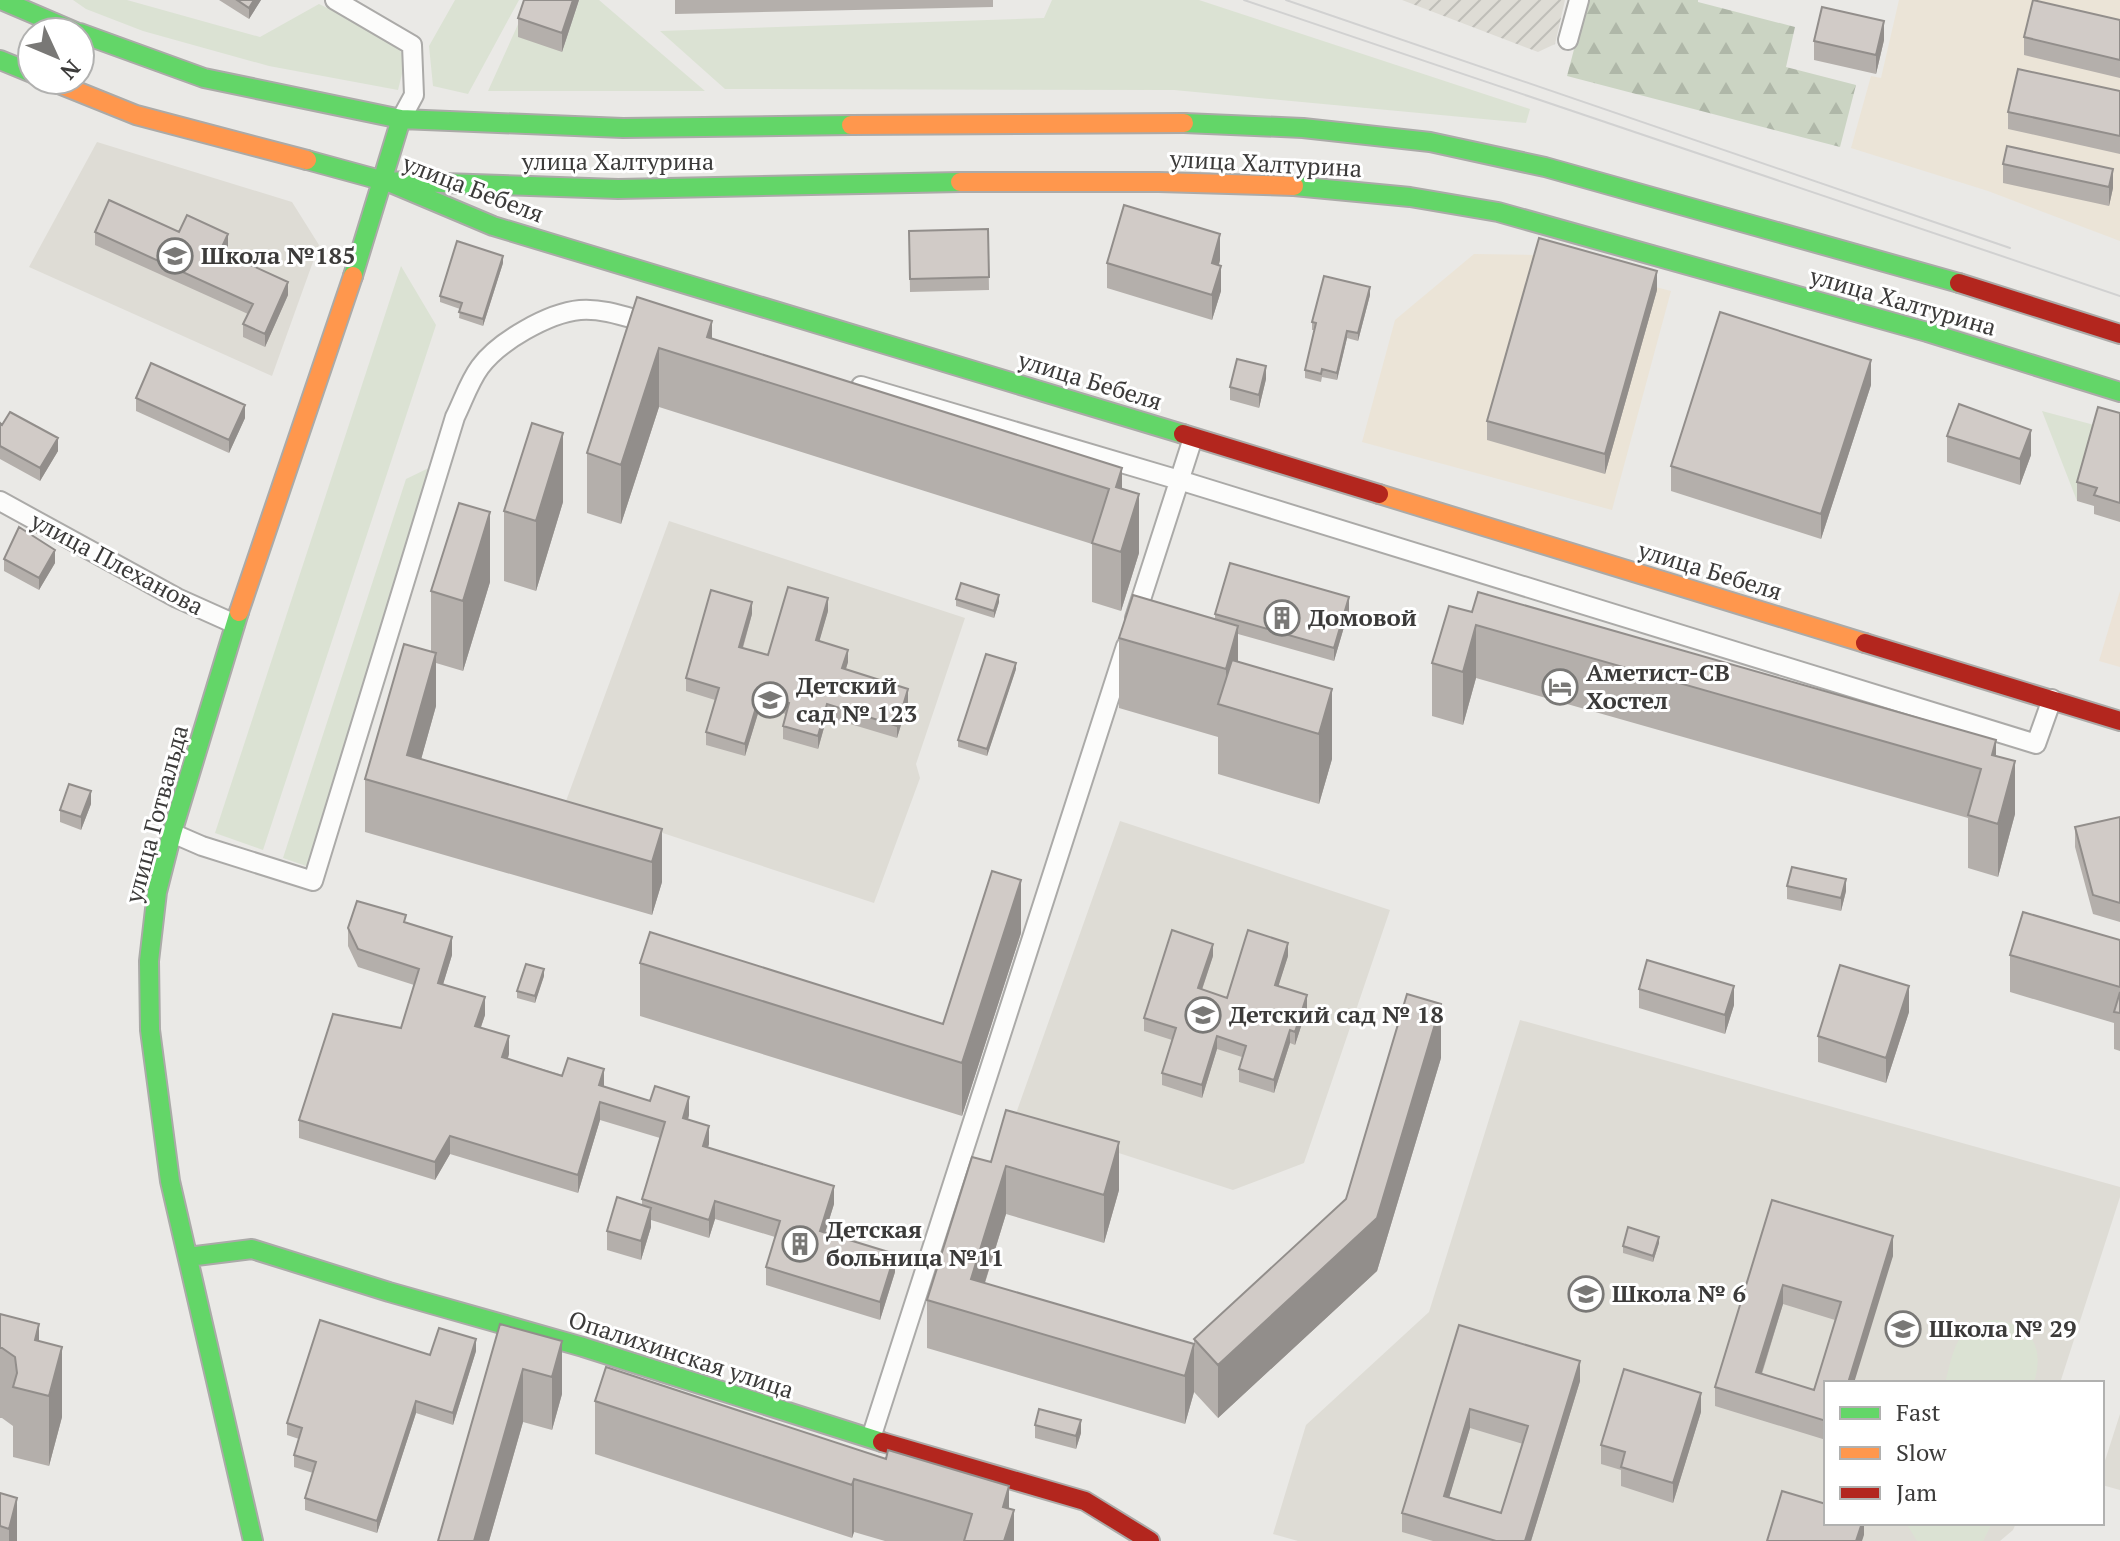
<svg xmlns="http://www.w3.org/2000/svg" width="2120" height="1541" font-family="'PT Serif',serif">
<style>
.commercial{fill:#ebe4d7}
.industrial{fill:url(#industrial-furrows)}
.built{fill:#dedcd5}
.medical{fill:#ece3d7}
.green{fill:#dbe2d3}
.forest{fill:url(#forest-firs)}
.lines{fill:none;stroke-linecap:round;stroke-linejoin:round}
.street-casing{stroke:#abaaa8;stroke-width:22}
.fast-casing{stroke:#abaaa8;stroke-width:22}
.slow-casing{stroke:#abaaa8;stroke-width:22}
.jam-casing{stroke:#abaaa8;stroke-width:22}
.street{stroke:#fcfcfb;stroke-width:18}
.fast{stroke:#63d668;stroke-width:18}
.slow{stroke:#ff974d;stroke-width:18}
.jam{stroke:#b3261e;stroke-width:18}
.tram{stroke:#d1d1d1;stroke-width:2}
.wall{fill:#b4afab;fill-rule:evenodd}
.shaded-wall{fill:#928e8b}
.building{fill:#d1cbc7;stroke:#928e8b;stroke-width:2;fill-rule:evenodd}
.labels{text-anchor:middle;stroke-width:6;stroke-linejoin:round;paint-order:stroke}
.street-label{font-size:24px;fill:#3c3b3a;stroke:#fff}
.poi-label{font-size:24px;font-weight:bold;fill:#3c3b3a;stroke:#fff;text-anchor:start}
</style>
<defs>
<pattern id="industrial-furrows" width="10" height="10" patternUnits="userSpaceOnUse" patternTransform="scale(2)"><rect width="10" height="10" fill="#dedcd5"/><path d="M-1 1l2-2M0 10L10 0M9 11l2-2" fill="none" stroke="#bfbeb8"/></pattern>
<pattern id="forest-firs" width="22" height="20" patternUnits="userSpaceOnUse" patternTransform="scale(2)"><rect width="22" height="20" fill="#cbd4c3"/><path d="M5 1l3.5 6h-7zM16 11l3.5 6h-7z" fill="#afb7a8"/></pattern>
</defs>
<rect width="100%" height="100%" fill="#eae9e6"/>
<!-- commercial -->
<path class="commercial" d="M1899,0H2120V241L1988,191L1851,148L1871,76L1881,78Z
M1474,254L1534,255L1671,291L1612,510L1362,442L1395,320Z"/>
<!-- industrial -->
<path class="industrial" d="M1402,0H1565L1555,44L1538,52Z"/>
<!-- built -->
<path class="built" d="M97,142L292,202L319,245L272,376L29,267Z
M669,521L965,618L916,764L920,778L874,903L566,801Z
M1120,821L1390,910L1304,1163L1233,1190L1014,1119Z
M1520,1020L2120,1187V1197L2060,1383H1826V1523H2016L2013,1530L2000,1541H1298L1273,1534L1306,1425L1429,1312Z
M2120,1414V1490L2102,1485V1470Z"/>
<!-- medical -->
<path class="medical" d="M2120,591V667L2099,661Z"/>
<!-- green -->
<path class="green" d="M73,0H127L260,37L319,4L389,38L406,58L398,90L269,66L143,31L86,9Z
M455,0H519L468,94L433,86L429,46Z
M529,0L562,52L579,0H599L705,91H488Z
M1052,0H1199L1530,109L1526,123L1174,90L725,89L660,31L1044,18Z
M401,266L436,325L263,850L215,833Z
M2042,411L2098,426L2077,501Z
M437,464L309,867L283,858L406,479Z
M1996,1320C2034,1325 2044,1349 2034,1383H1945C1954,1351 1955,1323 1996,1320Z
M1906,1523H1992L1983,1541H1917Z"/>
<!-- forest -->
<path class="forest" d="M1587,0H1698V2L1795,27L1786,67L1856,85L1840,147L1567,76Z"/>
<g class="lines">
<defs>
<path id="street" d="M335,0L412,45L414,95L401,119
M1568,40L1579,0
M861,386L1179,480L2036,744L2052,699
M0,501L177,598L235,624
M1135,618L1193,438
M172,833L202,846L313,881L455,417C463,401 469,382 480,367C498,342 548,313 580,310C604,308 629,318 652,324
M871,1438L1126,646"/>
<path id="fast" d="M1,0L76,32
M80,33L204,78L401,119L623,128L851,125
M0,60L32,73
M1184,123L1303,128L1430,142L1545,167L1959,283
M307,160L384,181L618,189L960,182
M391,183L493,226L1183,434
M1294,186L1410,197L1498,212L1927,332L2120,392
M353,276L401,119
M239,612L172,833L157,892L149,961L150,1030L170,1181L253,1541
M188,1257L252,1249L389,1292L583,1347L882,1442"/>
<path id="slow" d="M49,80L136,115L307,160
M851,125L1184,123
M960,182H1159L1294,186
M1379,494L1865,643
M239,612L353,276"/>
<path id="jam" d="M1959,283L2120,334
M1183,434L1379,494
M1865,643L2120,721
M882,1442L1085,1501L1150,1541"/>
</defs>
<!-- street casing -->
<use href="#street" class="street-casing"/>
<!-- fast casing -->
<use href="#fast" class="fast-casing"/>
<!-- slow casing -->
<use href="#slow" class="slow-casing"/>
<!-- jam casing -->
<use href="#jam" class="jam-casing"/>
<!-- street -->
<use href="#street" class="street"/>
<!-- fast -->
<use href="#fast" class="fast"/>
<!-- slow -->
<use href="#slow" class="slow"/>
<!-- jam -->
<use href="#jam" class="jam"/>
<!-- tram -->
<path class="tram" d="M1244,0L2120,296
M1286,0L2010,248"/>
</g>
<!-- wall -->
<path class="wall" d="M219,0H261L249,19Z
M579,0L562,52L518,37V18Z
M675,0H993V7L675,14Z
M2120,20V78L2024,55V37Z
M1884,40L1876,74L1814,60V41Z
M2120,91V154L2008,129V112Z
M2003,164L2113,188L2109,206L2003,183Z
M988,229L989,290L910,292L909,231Z
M95,232H179L228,246L225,254L288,295L265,347L243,337V324L248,314L95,245Z
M1220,260L1219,265L1221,291L1212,320L1107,288V263Z
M503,263L483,326L459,318L460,309L440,302V296Z
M1657,290L1605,474L1487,440V421Z
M1370,295L1358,341L1347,338L1337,380L1322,377L1321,382L1305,378V370L1314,330H1312V322Z
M637,297L712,339L1122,488L1139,553L1121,611L1092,602V544L659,407L621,524L587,513V453Z
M1266,379L1259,408L1230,400V387Z
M1871,385L1821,539L1671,491V466Z
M136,398L245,418L229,453L136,411Z
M2120,413V522L2094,514V506L2077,501V482Z
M0,423L58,451L40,481L0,459Z
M1947,436L2031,455L2020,485L1947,462Z
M563,502L536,591L504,581V511Z
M4,559L55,563L39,590L4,571Z
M490,582L463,671L436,663V706L421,759L662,829V882L652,915L365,832V779L431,652V591Z
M956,599L999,602L994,618L956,606Z
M1449,606L1996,756L2015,814L1998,877L1968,868V818L1476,678L1463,725L1432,716V663Z
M1349,610L1334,661L1238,634V662L1332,689V759L1319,804L1218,774V737L1119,708V638L1215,619V614Z
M828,611L819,641L848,662L846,669L908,702L897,738L827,717L818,749L783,739V726L786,714L760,707L745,756L706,745V732L715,700L686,691V678L752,614L743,648L768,655Z
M1016,669L987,756L958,747V740Z
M91,804L81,830L60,822V810Z
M2120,817V922L2093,914L2075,847V827Z
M1787,886L1846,891L1841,911L1787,899Z
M406,923L452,955L443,984L485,1015L481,1027L509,1054L508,1059L604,1087L689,1115L688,1120L709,1144L708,1147L834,1204L825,1233L895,1272L880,1320L766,1285V1267L775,1237L715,1219L709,1238L651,1220V1227L641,1260L607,1250V1231L642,1205V1199L660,1138L600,1120L578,1193L450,1154L435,1180L299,1138V1120L401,1028L414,985L358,967L348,946V928Z
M1021,933L962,1116L640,1016V963L943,1024Z
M2120,940V1051L2114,1049V1023L2010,992V955Z
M1213,956L1202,990L1227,998L1288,956L1278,986L1307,1008L1295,1045L1290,1043L1274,1093L1239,1082V1069L1242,1057L1217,1049L1202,1098L1162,1085V1073L1172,1040L1144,1031V1018Z
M544,976L535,1003L517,998V991Z
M1639,989L1734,1005L1725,1034L1639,1008Z
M1909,1012L1886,1083L1818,1062V1036Z
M1441,1058L1377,1271L1218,1418L1194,1392V1339L1346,1199Z
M991,1162L1119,1190L1104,1243L1006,1214L985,1283L1194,1344V1392L1185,1424L927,1348V1300Z
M1772,1200L1893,1256L1826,1383V1440L1715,1406V1387ZM1783,1304L1835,1320L1814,1390L1762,1374Z
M1659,1243L1653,1262L1623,1253V1246Z
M0,1314L39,1341L62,1417L49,1466L13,1457V1426L2,1418H0Z
M500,1324L562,1341V1394L552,1430L523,1422L489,1541H438Z
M1459,1325L1580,1381L1531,1541H1433L1402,1532V1513ZM1470,1428L1523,1444L1501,1513L1449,1497Z
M476,1351L453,1425L416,1413L377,1533L305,1510V1498L313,1473L294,1467V1455L299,1439L287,1435V1423L430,1355Z
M595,1401L1009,1509L1014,1541H885L854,1532L852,1538L595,1454Z
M1701,1412L1673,1503L1621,1486V1470L1601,1464V1445Z
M1035,1425L1081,1433L1076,1449L1035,1438Z
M0,1493L17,1541H0Z"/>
<!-- shaded-wall -->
<path class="shaded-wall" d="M254,0H261L249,19V8Z
M573,0H579L562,52V33Z
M1884,21V40L1876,74V55Z
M2113,169V188L2109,206V187Z
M228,234V246L220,264V251Z
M1220,234V260L1212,288V263Z
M503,256V263L483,326V319Z
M1221,266V291L1212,320V295Z
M1657,271V290L1605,474V454Z
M288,282V295L265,347V334Z
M1370,287V295L1358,341V333Z
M712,321V364L707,337Z
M1347,331V338L1337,380V373Z
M659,348V407L621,524V465Z
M1871,360V385L1821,539V514Z
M1266,366V379L1259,408V395Z
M245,405V418L229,453V440Z
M2031,430V455L2020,485V459Z
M563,433V502L536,591V521Z
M58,438V451L40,481V468Z
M1122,468V528L1116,487Z
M1139,494V553L1121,611V552Z
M490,512V582L463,671V601Z
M55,550V563L39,590V578Z
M999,595V602L994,618V611Z
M1349,597V610L1334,661V648Z
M828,598V611L816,653V640Z
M752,602V614L739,660V647Z
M1476,625V678L1463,725V672Z
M1238,626V696L1226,706V669Z
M848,650V662L842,681V668Z
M436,653V706L412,792L407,755Z
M1016,663V669L987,756V749Z
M908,689V702L897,738V726Z
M1332,689V759L1319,804V734Z
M760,694V707L745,756V744Z
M827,704V717L818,749V736Z
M1996,740V793L1992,755Z
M2015,761V814L1998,877V824Z
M91,791V804L81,830V817Z
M662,829V882L652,915V862Z
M1846,879V891L1841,911V898Z
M1021,880V933L962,1116V1063Z
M452,937V955L438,1001V983Z
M1288,943V956L1275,997V985Z
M1213,944V956L1198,1001V988Z
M544,969V976L535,1003V996Z
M1734,986V1005L1725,1034V1015Z
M1909,986V1012L1886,1083V1058Z
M1307,995V1008L1295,1045V1032Z
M485,997V1015L475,1044V1026Z
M1441,1004V1058L1377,1271L1218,1418V1365L1377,1218Z
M1290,1030V1043L1274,1093V1080Z
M509,1036V1054L502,1075V1057Z
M1217,1036V1049L1202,1098V1085Z
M604,1069V1087L599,1085Z
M689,1097V1115L683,1136V1118Z
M600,1102V1120L578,1193V1175Z
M709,1126V1144L703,1164V1146Z
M450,1136V1154L435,1180V1162Z
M1119,1142V1190L1104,1243V1195Z
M1006,1166V1214L975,1314L971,1279Z
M834,1186V1204L820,1249V1231Z
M715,1201V1219L709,1238V1220Z
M651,1208V1227L641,1260V1241Z
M1893,1236V1256L1854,1383H1848Z
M1659,1237V1243L1653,1262V1256Z
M895,1254V1272L880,1320V1302Z
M1783,1285V1304L1756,1391V1372Z
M39,1324V1393L35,1340Z
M476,1339V1351L453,1425V1413Z
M562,1341V1394L552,1430V1377Z
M1194,1344V1392L1185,1424V1376Z
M62,1347V1417L49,1466V1396Z
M1580,1361V1381L1531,1541H1525Z
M523,1369V1422L489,1541H474Z
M1701,1393V1412L1673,1503V1483Z
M416,1401V1413L377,1533V1521Z
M1470,1409V1428L1444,1515V1496Z
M1081,1420V1433L1076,1449V1436Z
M854,1479V1532L852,1538V1485Z
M1009,1486V1524L1014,1510V1541H1003V1507Z
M17,1498V1541H9V1529Z
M1862,1523H1864V1535L1862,1541H1856Z"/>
<!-- building -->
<path class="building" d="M237,0H254L249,8Z
M524,0H573L562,33L518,18Z
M2033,0L2120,20V60L2024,37Z
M1822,7L1884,21L1876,55L1814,41Z
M2018,69L2120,91V136L2008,112Z
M2007,146L2113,169L2109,187L2003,164Z
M109,200L179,232L187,215L228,234L220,251L288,282L265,334L243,324L253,304L95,232Z
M1124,205L1220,234L1212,263L1221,266L1212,295L1107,263Z
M988,229L989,277L910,279L909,231Z
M1539,238L1657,271L1605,454L1487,421Z
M457,241L503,256L483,319L459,312L462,303L440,296Z
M1324,276L1370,287L1358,333L1347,331L1337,373L1322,369L1321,374L1305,370L1316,323L1312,322Z
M637,297L712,321L707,337L1122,468L1116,487L1139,494L1121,552L1092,543L1109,489L659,348L621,465L587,453Z
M1720,312L1871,360L1821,514L1671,466Z
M1237,359L1266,366L1259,395L1230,387Z
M151,363L245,405L229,440L136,398Z
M1959,404L2031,430L2020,459L1947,436Z
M2098,407L2120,413V503L2094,495L2097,488L2077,482Z
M10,412L58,438L40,468L0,446V423L2,425Z
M532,423L563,433L536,521L504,511Z
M459,503L490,512L463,601L431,591Z
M19,527L55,550L39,578L4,559Z
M1230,563L1349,597L1334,648L1215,614Z
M961,583L999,595L994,611L956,599Z
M788,587L828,598L816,640L848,650L842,668L908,689L897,726L827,704L818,736L783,726L789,703L760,694L745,744L706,732L719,688L686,678L711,590L752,602L739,647L768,655Z
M1478,592L1996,740L1992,755L2015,761L1998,824L1968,815L1981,769L1476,625L1463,672L1432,663L1449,606L1472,612Z
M1133,595L1238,626L1226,669L1119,638Z
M404,644L436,653L407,755L662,829L652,862L365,779Z
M986,654L1016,663L987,749L958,740Z
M1232,660L1332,689L1319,734L1218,704Z
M69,784L91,791L81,817L60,810Z
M2120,817V903L2093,895L2075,827Z
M1792,867L1846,879L1841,898L1787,886Z
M992,871L1021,880L962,1063L640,963L650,932L943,1024Z
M357,901L406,915L404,922L452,937L438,983L485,997L475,1026L509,1036L502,1057L562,1076L568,1058L604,1069L599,1085L650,1101L655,1086L689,1097L683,1118L709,1126L703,1146L834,1186L820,1231L895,1254L880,1302L766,1267L780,1221L715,1201L709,1220L642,1199L665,1122L600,1102L578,1175L450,1136L435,1162L299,1120L333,1014L401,1028L419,969L358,949L348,928Z
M2023,912L2120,940V987L2010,955Z
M1172,930L1213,944L1198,988L1227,998L1248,930L1288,943L1275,985L1307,995L1295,1032L1290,1030L1274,1080L1239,1069L1246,1046L1217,1036L1202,1085L1162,1073L1176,1028L1144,1018Z
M1647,960L1734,986L1725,1015L1639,989Z
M526,964L544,969L535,996L517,991Z
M1840,965L1909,986L1886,1058L1818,1036Z
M2120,992V1013L2114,1012Z
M1407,994L1441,1004L1377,1218L1218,1365L1194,1339L1346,1199Z
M1006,1110L1119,1142L1104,1195L1006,1166L971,1279L1194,1344L1185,1376L927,1300L972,1157L991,1162Z
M617,1197L651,1208L641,1241L607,1231Z
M1772,1200L1893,1236L1848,1383H1826V1421L1715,1387ZM1783,1285L1841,1302L1814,1390L1756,1372Z
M1628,1227L1659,1237L1653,1256L1623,1246Z
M0,1314L39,1324L35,1340L62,1347L49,1396L13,1387L17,1373L15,1357L2,1348H0Z
M320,1320L430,1355L439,1328L476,1339L453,1413L416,1401L377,1521L305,1498L316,1462L294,1455L302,1428L287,1423Z
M500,1324L562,1341L552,1377L523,1369L474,1541H438Z
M1459,1325L1580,1361L1525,1541H1496L1402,1513ZM1470,1409L1528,1426L1501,1513L1444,1496Z
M606,1367L886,1459L888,1450L1009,1486L1003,1507L1014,1510L1004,1541H964L972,1514L854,1479L852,1485L595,1401Z
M1624,1369L1701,1393L1673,1483L1621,1467L1625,1452L1601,1445Z
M1039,1409L1081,1420L1076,1436L1035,1425Z
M1782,1491L1826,1504V1523H1862L1856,1541H1767Z
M0,1493L17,1498L9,1529L0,1526Z"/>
<!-- icons -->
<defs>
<symbol id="school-ring" viewBox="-11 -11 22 22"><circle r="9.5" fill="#fff" stroke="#797876" stroke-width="1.5"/><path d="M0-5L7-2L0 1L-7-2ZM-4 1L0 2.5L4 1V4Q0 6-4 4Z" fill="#797876"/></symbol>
<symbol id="building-ring" viewBox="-11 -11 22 22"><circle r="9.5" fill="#fff" stroke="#797876" stroke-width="1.5"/><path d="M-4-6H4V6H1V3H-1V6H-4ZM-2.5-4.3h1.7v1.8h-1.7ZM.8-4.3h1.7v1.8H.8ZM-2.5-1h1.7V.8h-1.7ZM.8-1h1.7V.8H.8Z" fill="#797876"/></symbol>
<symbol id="hotel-ring" viewBox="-11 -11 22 22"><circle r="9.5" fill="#fff" stroke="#797876" stroke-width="1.5"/><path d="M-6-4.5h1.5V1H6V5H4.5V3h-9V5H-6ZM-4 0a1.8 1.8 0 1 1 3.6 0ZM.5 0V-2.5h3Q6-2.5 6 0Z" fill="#797876"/></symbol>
</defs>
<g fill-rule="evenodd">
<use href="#school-ring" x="155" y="236" width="40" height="40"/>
<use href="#building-ring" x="1262" y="598" width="40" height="40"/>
<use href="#hotel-ring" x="1540" y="667" width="40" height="40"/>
<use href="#school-ring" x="750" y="680" width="40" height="40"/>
<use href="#school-ring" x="1183" y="995" width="40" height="40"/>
<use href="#building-ring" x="780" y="1224" width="40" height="40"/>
<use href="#school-ring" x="1566" y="1274" width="40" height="40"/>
<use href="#school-ring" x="1883" y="1309" width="40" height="40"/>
</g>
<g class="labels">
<!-- street labels -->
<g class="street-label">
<text x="618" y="170">улица Халтурина</text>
<text transform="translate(1266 164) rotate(3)" y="8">улица Халтурина</text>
<text transform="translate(473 189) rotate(21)" y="8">улица Бебеля</text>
<text transform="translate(1903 302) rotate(16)" y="8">улица Халтурина</text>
<text transform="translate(1090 381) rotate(17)" y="8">улица Бебеля</text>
<text transform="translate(117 564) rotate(28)" y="8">улица Плеханова</text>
<text transform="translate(1710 571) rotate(17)" y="8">улица Бебеля</text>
<text transform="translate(157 814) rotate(-75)" y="8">улица Готвальда</text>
<text transform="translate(681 1355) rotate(18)" y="8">Опалихинская улица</text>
</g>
<!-- poi labels -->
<g class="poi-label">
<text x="201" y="264">Школа №185</text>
<text x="1308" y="626">Домовой</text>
<text x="1586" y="681">Аметист-СВ<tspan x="1586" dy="28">Хостел</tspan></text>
<text x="796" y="694">Детский<tspan x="796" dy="28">сад № 123</tspan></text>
<text x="1229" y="1023">Детский сад № 18</text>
<text x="826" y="1238">Детская<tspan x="826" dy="28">больница №11</tspan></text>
<text x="1612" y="1302">Школа № 6</text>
<text x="1929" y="1337">Школа № 29</text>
</g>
</g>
<!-- legend -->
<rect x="1824" y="1381" width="280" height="144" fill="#ffffff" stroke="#b1b1b0" stroke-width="2"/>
<rect x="1840" y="1407" width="40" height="12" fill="#63d668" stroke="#b1b1b0" stroke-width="2"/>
<text x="1896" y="1421" font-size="24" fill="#3c3b3a">Fast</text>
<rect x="1840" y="1447" width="40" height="12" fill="#ff974d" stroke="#b1b1b0" stroke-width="2"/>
<text x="1896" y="1461" font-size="24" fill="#3c3b3a">Slow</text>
<rect x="1840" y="1487" width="40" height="12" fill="#b3261e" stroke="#b1b1b0" stroke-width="2"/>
<text x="1896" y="1501" font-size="24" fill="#3c3b3a">Jam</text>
<!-- north arrow -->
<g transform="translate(56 56) rotate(134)"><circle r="38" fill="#ffffff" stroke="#b1b1b0" stroke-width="2"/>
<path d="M0-6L14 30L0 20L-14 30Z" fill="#797876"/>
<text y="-12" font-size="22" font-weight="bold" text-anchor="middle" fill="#3c3b3a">N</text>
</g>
</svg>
